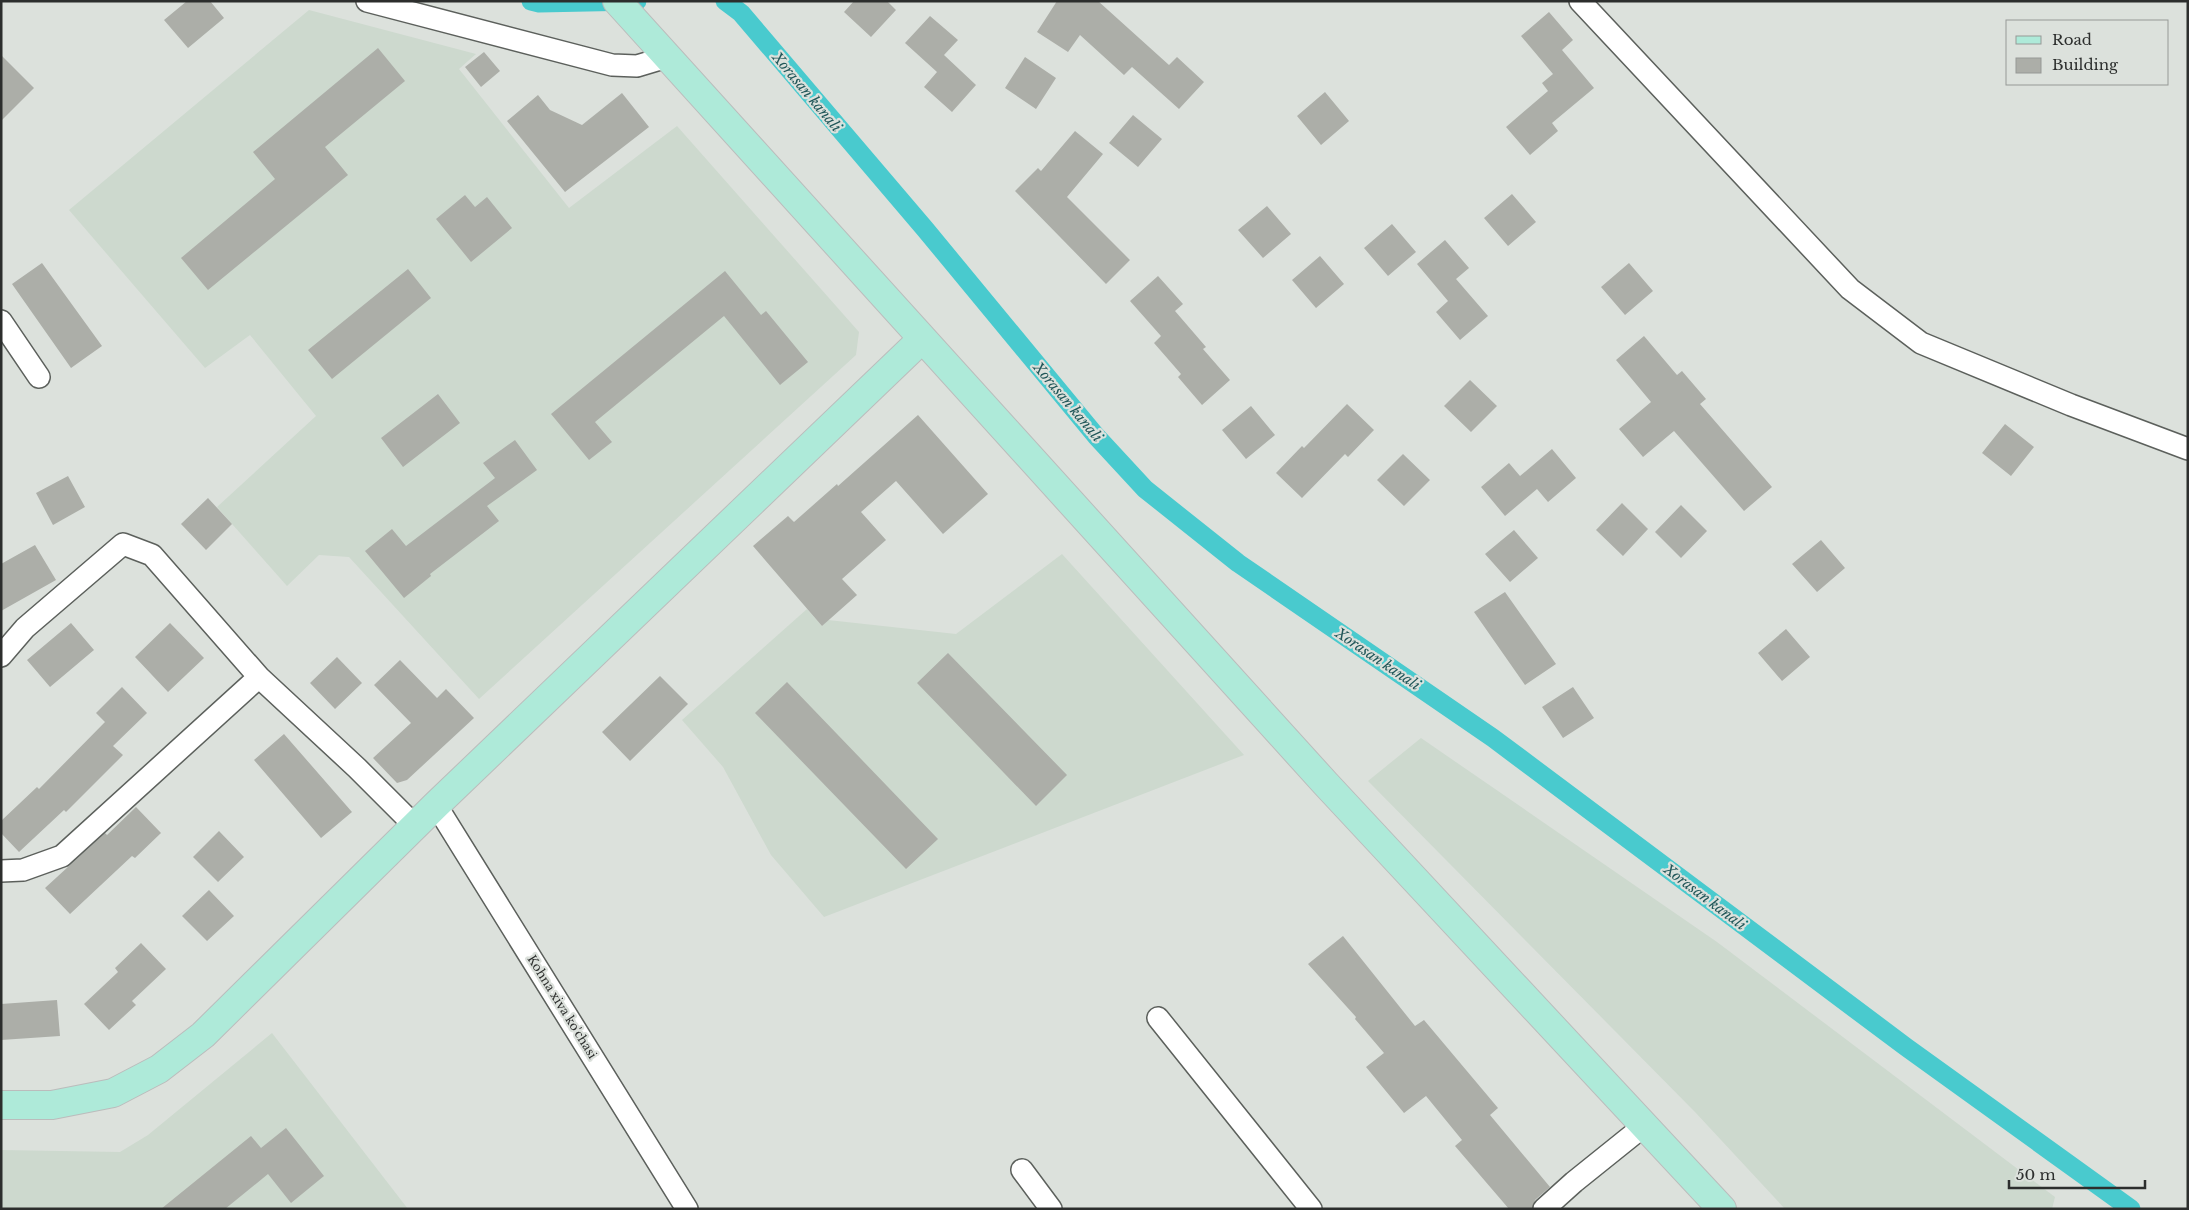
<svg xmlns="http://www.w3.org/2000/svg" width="2189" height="1210" font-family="'Libre Baskerville',serif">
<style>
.built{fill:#cdd9ce}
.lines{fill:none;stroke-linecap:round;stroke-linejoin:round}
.canal{stroke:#49cace;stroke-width:19}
.building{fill:#acaea8}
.minor-casing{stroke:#5c605c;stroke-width:24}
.major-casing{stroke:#bbbcbc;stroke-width:30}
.minor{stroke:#fff;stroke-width:21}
.major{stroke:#aeead9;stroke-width:28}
.labels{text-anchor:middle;stroke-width:4.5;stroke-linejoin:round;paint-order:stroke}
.street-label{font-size:12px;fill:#2c2e2d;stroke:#dce1dc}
.water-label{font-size:14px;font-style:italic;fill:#215759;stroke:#dce1dc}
</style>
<rect width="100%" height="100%" fill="#dce1dc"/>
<!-- built -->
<path class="built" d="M309,10L476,54L459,69L569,208L677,126L859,332L856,355L479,699L349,557L319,555L287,586L217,507L316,416L250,335L205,368L69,210Z
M1062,554L1244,755L824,917L771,855L723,767L682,720L807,609L822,626L828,620L956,634Z
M1421,738L1717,942L2055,1197L2052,1209H1785L1695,1112L1368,781Z
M272,1033L408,1209H1V1150L120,1152L148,1135Z"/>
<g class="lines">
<!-- canal -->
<path class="canal" d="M531,1L539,3L637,1
M725,1L741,13L925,229L1096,436L1145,489L1238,563L1493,738L1906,1047L2131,1209"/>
</g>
<!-- building -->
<path class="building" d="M187,1H210L224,18L188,48L164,20Z
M854,1H887L896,10L871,37L844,12Z
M1057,1H1098L1169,65L1177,57L1204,82L1179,109L1132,67L1124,75L1080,35L1068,52L1037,32Z
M1549,12L1573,40L1562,50L1594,88L1552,123L1558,131L1530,155L1506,127L1548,91L1542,83L1553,74L1521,36Z
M930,16L958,40L944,55L976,85L952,112L924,87L937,72L905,43Z
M378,48L405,81L325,147L348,175L208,290L181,258L275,179L253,152Z
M484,52L500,71L481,87L465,67Z
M1,55L34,88L1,121Z
M1025,57L1056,78L1036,109L1005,88Z
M1325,92L1349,121L1321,145L1297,116Z
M622,93L649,127L565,192L507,121L538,95L550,110L582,125Z
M1133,115L1162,139L1138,167L1109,143Z
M1075,131L1103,154L1067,197L1130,260L1106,284L1015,191L1038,168L1041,171Z
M1512,194L1536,222L1508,246L1484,218Z
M465,195L475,207L487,197L512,228L471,262L436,219Z
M1267,206L1291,234L1263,258L1238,230Z
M1392,224L1416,252L1388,276L1364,248Z
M1445,240L1469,268L1456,279L1488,316L1460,340L1436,312L1448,301L1417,264Z
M1320,256L1344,284L1316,308L1292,280Z
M42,263L102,346L71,368L12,284Z
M1629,263L1653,291L1625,315L1601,287Z
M408,269L431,298L332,379L308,350Z
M725,271L761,315L766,311L808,362L780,385L724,316L595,422L612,442L589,460L551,414Z
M1158,276L1183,304L1175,311L1206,347L1203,349L1230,380L1202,405L1178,377L1181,374L1154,343L1161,336L1130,301Z
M1644,336L1677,375L1682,371L1706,399L1700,404L1772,487L1744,511L1674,431L1643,457L1619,429L1651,402L1616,360Z
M1470,380L1497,406L1471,432L1444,406Z
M438,394L460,423L403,467L381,438Z
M1347,404L1374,430L1348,457L1345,454L1302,498L1276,473L1302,446L1304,448Z
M1251,406L1275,435L1246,459L1222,430Z
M918,415L988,494L943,534L896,481L861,512L886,540L842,579L857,595L822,626L753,546L788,516L794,522L837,484L838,486Z
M2005,424L2034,447L2011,476L1982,453Z
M515,440L537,470L487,506L499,521L430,574L431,576L404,598L365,551L392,529L406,546L495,478L483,463Z
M1552,449L1576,478L1548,502L1537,489L1505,516L1481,487L1509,463L1520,476Z
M1403,454L1430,480L1404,506L1377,480Z
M68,476L85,507L53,525L36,493Z
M208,498L232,524L206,550L181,524Z
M1622,503L1648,529L1623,556L1596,530Z
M1681,505L1707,531L1681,558L1655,532Z
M1514,530L1538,558L1510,582L1485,554Z
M1821,540L1845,568L1817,592L1792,564Z
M35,545L56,580L1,611V564Z
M1505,592L1556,664L1525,685L1474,612Z
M71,623L94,650L50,687L27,660Z
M170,623L204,658L168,692L135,657Z
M1786,629L1810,657L1782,681L1758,653Z
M948,653L1067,775L1036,806L917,683Z
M337,657L362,683L335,709L310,683Z
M400,660L437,698L446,689L474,718L407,780L397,783L373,758L411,723L374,685Z
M660,676L688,704L630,761L602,732Z
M787,682L938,839L906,869L755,713Z
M122,687L147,713L113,746L123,755L66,812L64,810L19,852L1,833V821L37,787L39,789L105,722L96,713Z
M1573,687L1594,718L1563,738L1542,707Z
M284,734L352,812L321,838L254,760Z
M136,807L161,833L135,858L132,856L70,914L45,888L105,833L107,835Z
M219,831L244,857L218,882L193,857Z
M209,890L234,916L207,941L182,916Z
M1343,936L1415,1026L1424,1020L1498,1108L1490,1115L1550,1187L1535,1200L1532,1209H1509L1455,1146L1462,1140L1426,1096L1404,1113L1366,1067L1384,1053L1355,1019L1356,1017L1308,964Z
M141,943L166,969L132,1001L136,1005L109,1030L84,1004L118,972L115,968Z
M57,1000L60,1036L1,1040V1004Z
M286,1128L324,1176L291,1203L268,1174L225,1209H161L251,1136L261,1148Z"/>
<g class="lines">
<defs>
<path id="minor" d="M367,1L612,65L637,66L667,57
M1580,1L1850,289L1921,343L2071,405L2188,449
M1,321L39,377
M1,656L25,628L123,544L152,555L259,677L357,768L415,826
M436,805L687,1209
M1,871L23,870L62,856L259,677
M1158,1018L1311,1209
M1022,1170L1051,1209
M1544,1209L1574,1182L1645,1125"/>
<path id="major" d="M617,1L1325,783L1722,1209
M1,1105H52L113,1093L159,1069L203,1035L436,805L922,339"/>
</defs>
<!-- minor casing -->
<use href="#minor" class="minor-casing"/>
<!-- major casing -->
<use href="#major" class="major-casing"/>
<!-- minor -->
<use href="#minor" class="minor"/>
<!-- major -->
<use href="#major" class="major"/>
</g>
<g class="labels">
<!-- street labels -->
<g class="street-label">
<text transform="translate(562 1007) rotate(58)" y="4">Kohna xiva ko'chasi</text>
</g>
<!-- water labels -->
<g class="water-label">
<text transform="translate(807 92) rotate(50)" y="5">Xorasan kanali</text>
<text transform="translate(1068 402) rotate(50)" y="5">Xorasan kanali</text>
<text transform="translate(1378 659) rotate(34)" y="5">Xorasan kanali</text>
<text transform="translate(1705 897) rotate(37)" y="5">Xorasan kanali</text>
</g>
</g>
<!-- border -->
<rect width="2189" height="1210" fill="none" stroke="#2c2e2d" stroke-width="5"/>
<!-- legend -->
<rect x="2006" y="20" width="162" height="65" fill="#dce1dc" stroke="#969996"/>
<rect x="2016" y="36" width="25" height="8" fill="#aeead9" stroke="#969996"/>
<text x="2052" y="45" font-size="15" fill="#2c2e2d">Road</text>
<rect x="2016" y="58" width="25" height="15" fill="#acaea8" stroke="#969996"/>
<text x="2052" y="70" font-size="15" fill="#2c2e2d">Building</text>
<!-- scale -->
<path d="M2009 1180v8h136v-8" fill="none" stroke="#2c2e2d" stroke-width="2.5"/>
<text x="2016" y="1180" font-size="15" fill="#2c2e2d" stroke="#dce1dc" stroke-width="4" paint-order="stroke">50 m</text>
</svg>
